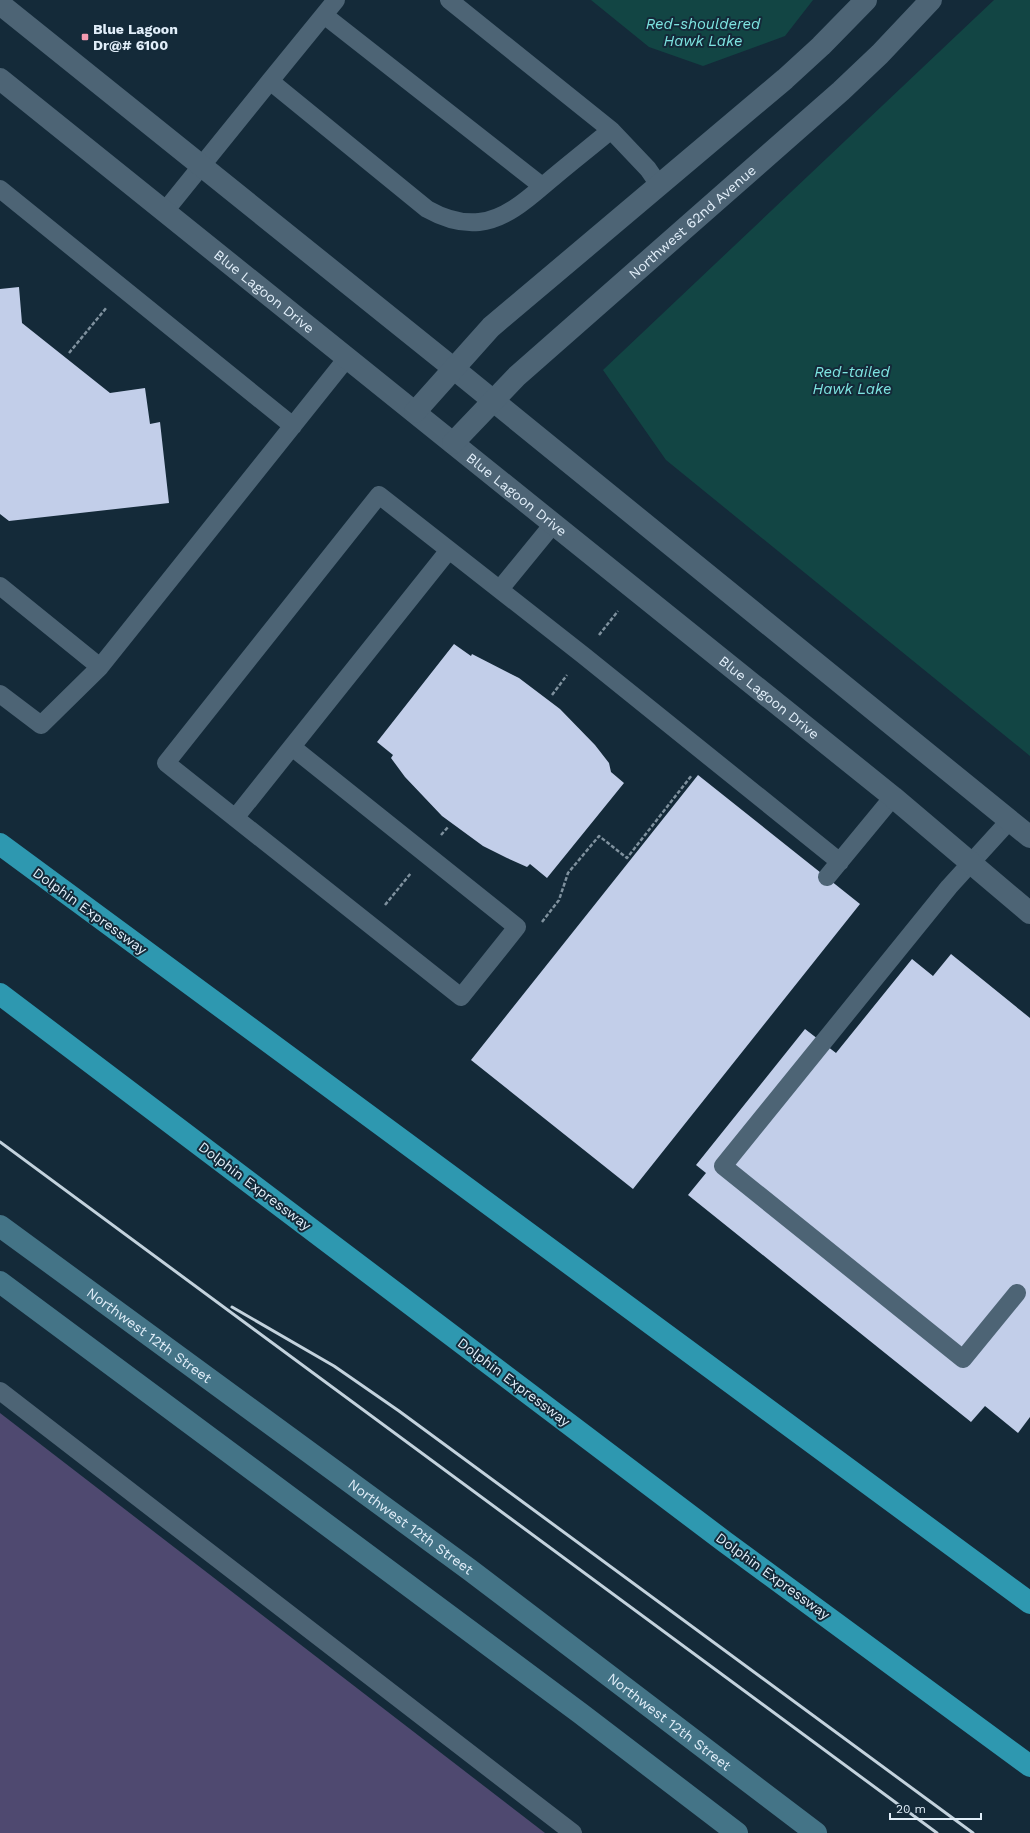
<svg xmlns="http://www.w3.org/2000/svg" width="1030" height="1833" font-family="'Work Sans',sans-serif">
<style>
.green{fill:#4f4970}
.water{fill:#124544}
.building{fill:#c2cee9}
.lines{fill:none;stroke-linecap:round;stroke-linejoin:round}
.path{stroke:#7f919e;stroke-width:2.5;stroke-dasharray:4 2;stroke-linecap:butt}
.lane{stroke:#4d6475;stroke-width:18}
.street{stroke:#4d6475;stroke-width:22}
.secondary{stroke:#447487;stroke-width:22}
.highway{stroke:#2e98b0;stroke-width:22}
.rail{stroke:#c3d2dd;stroke-width:3}
.poi-dot{fill:#f29ab0;stroke:#142a39;stroke-width:1.5}
.labels{text-anchor:middle;stroke-width:4;stroke-linejoin:round;paint-order:stroke}
.poi-label{font-size:14px;font-weight:bold;fill:#e1eef9;stroke:#142a39;text-anchor:start}
.street-label{font-size:14px;fill:#e1eef9;stroke:#142a39}
.water-label{font-size:15px;font-style:italic;fill:#7ee4e1;stroke:#142a39}
</style>
<rect width="100%" height="100%" fill="#142a39"/>
<!-- green -->
<path class="green" d="M0,1413L545,1833H0Z"/>
<!-- water -->
<path class="water" d="M591,0H813L785,36L703,66L649,47Z
M994,0H1030V756L666,460L603,370Z"/>
<!-- building -->
<path class="building" d="M19,287L22,323L110,393L145,388L150,424L160,422L169,503L9,521L0,514V289Z
M454,644L471,656L472,654L519,678L560,709L595,745L609,763L611,772L624,783L547,878L530,864L527,867L507,858L483,846L442,816L405,777L391,758L393,755L377,742Z
M698,775L860,904L633,1189L471,1060Z
M951,954L1030,1018V1417L1018,1433L985,1406L971,1422L688,1195L706,1173L696,1165L805,1029L836,1053L912,959L933,976Z"/>
<g class="lines">
<!-- path -->
<path class="path" d="M69,353L107,307
M599,635L618,611
M552,695L567,675
M441,835L449,826
M385,905L411,873
M542,922L559,900L568,873L599,836L627,858L692,775"/>
<!-- lane -->
<path class="lane" d="M449,0L611,130L648,169L659,185
M324,15L542,186
M270,81L336,0
M0,189L293,426
M165,211L270,81L427,209C443,218 460,224 479,222C509,219 534,193 556,175C574,160 593,145 611,130
M0,586L100,667
M500,589L554,523
M0,694L41,725L100,667L347,358
M292,747L517,927L461,997L166,763L379,495L583,655L840,862
M235,818L449,550
M1010,820L949,887L723,1166L963,1359L1017,1293
M827,877L893,797
M0,1391L573,1833"/>
<!-- street -->
<g class="street">
<path d="M0,4L453,368L1030,837"/>
<path id="s1" d="M0,79L893,797L1030,913"/>
<path d="M415,412L491,327L785,79L821,46L866,0"/>
<path id="s2" d="M453,443L517,376L841,91L880,54L931,0"/>
</g>
<!-- secondary -->
<g class="secondary">
<path id="s3" d="M0,1226L470,1570L816,1833"/>
<path d="M0,1282L580,1713L737,1833"/>
</g>
<!-- highway -->
<path class="highway" d="M0,844L1030,1603
M0,994L725,1542L1030,1766"/>
<!-- rail -->
<path class="rail" d="M0,1142L937,1833
M232,1307L334,1366L399,1411L973,1833"/>
</g>
<!-- markers -->
<rect class="poi-dot" x="81" y="33" width="8" height="8" rx="2"/>
<g class="labels">
<!-- poi labels -->
<g class="poi-label">
<text x="93" y="34">Blue Lagoon<tspan x="93" dy="16">Dr@# 6100</tspan></text>
</g>
<!-- street labels -->
<g class="street-label">
<text dy="5" stroke="none"><textPath href="#s2" startOffset="326">Northwest 62nd Avenue</textPath></text>
<text dy="5" stroke="none"><textPath href="#s1" startOffset="339">Blue Lagoon Drive</textPath></text>
<text dy="5" stroke="none"><textPath href="#s1" startOffset="663">Blue Lagoon Drive</textPath></text>
<text dy="5" stroke="none"><textPath href="#s1" startOffset="987">Blue Lagoon Drive</textPath></text>
<text transform="translate(90 911) rotate(36)" y="5">Dolphin Expressway</text>
<text transform="translate(255 1186) rotate(37)" y="5">Dolphin Expressway</text>
<text dy="5" stroke="none"><textPath href="#s3" startOffset="185">Northwest 12th Street</textPath></text>
<text transform="translate(514 1382) rotate(37)" y="5">Dolphin Expressway</text>
<text dy="5" stroke="none"><textPath href="#s3" startOffset="509">Northwest 12th Street</textPath></text>
<text transform="translate(773 1576) rotate(36)" y="5">Dolphin Expressway</text>
<text dy="5" stroke="none"><textPath href="#s3" startOffset="833">Northwest 12th Street</textPath></text>
</g>
<!-- water labels -->
<g class="water-label">
<text x="703" y="29">Red-shouldered<tspan x="703" dy="17">Hawk Lake</tspan></text>
<text x="852" y="377">Red-tailed<tspan x="852" dy="17">Hawk Lake</tspan></text>
</g>
</g>
<!-- scale -->
<path d="M890 1813v6h91v-6" fill="none" stroke="#e1eef9" stroke-width="2"/>
<text x="896" y="1813" font-size="12" fill="#e1eef9" stroke="#142a39" stroke-width="3" paint-order="stroke">20 m</text>
</svg>
